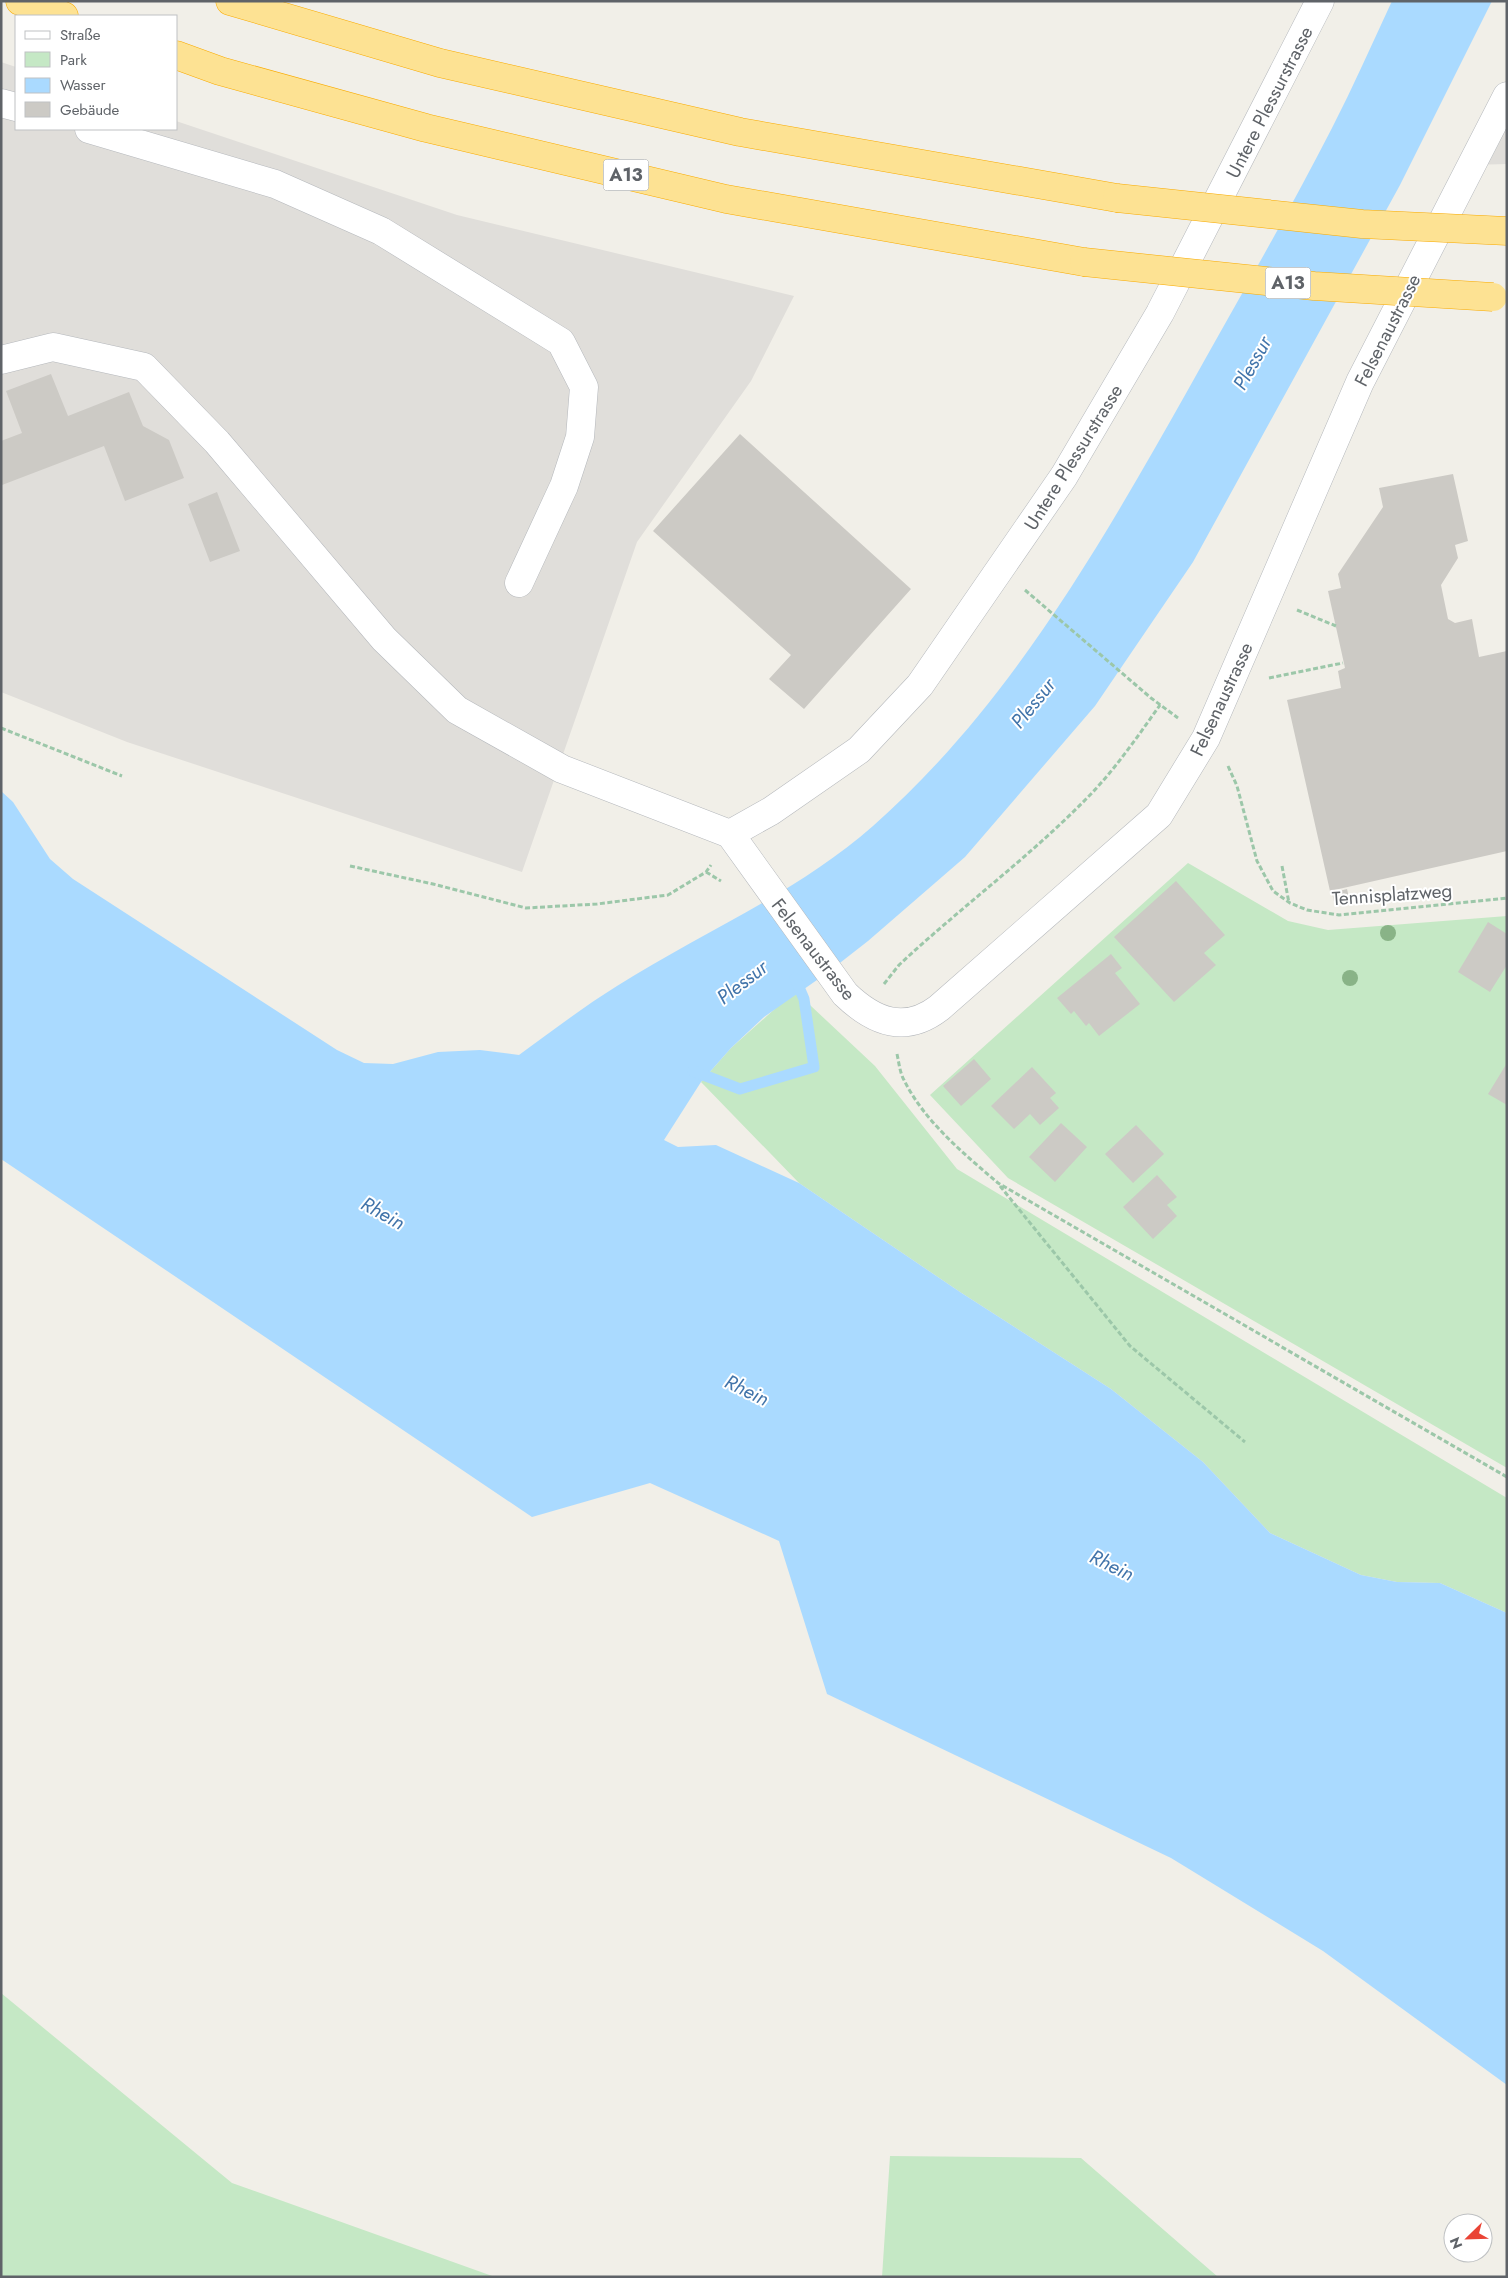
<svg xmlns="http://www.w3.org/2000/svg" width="1508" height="2278" font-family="Jost,sans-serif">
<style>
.industrial{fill:#e0deda}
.green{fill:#c5e8c5}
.water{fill:#aadaff}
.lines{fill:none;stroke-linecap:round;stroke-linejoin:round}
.stream{stroke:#aadaff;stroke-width:11}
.building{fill:#cccac5}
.minor-casing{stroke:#b5b8bc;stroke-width:29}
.highway-casing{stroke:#f9ab00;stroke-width:29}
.path{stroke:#9cc7a9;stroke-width:3;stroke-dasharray:5 2.5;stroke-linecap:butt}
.minor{stroke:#fff;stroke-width:28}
.highway{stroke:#fde293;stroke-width:28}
.highway-bridge-casing{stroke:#f9ab00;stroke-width:29;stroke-linecap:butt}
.highway-bridge{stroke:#fde293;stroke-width:28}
.tree{fill:#89b387}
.labels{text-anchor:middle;stroke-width:4;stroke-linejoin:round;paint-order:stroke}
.shield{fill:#fff;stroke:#8f9295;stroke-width:1}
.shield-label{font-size:18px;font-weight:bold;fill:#5f6368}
.street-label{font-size:19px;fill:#5f6368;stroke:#fff}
.water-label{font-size:20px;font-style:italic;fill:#4174aa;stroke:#fff}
</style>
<rect width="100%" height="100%" fill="#f1efe8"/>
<!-- industrial -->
<path class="industrial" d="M1,62L16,67V129H176V121L457,215L794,296L751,381L637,542L522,872L127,742L1,692Z
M1507,97V164L1471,165Z"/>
<!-- green -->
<path class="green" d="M1188,863L1288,921L1328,930L1507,916V1468L1008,1178L930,1095Z
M795,991L875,1066L957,1169L1507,1498V1613L1440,1583L1397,1582L1361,1575L1270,1533L1203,1462L1111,1389L960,1292L799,1183L701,1082L731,1048Z
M1,1993L232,2183L495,2277H1Z
M890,2156L1081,2158L1218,2277H882Z"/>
<!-- water -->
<path class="water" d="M1392,1H1492L1400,185L1193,562L1095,706L965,857L868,941L827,973L764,1017L731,1048L701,1082L664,1140L678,1147L716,1145L799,1183L960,1292L1111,1389L1203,1462L1270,1533L1361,1575L1397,1582L1440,1583L1507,1613V2085L1323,1951L1171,1858L827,1694L779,1541L650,1483L532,1517L1,1159V791L13,802L50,859L73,879L337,1050L364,1063L393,1064L438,1052L480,1050L519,1055C551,1032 583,1007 617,986C702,932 797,893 873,826C1009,706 1101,544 1189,388C1237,302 1287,216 1332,128C1353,87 1372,44 1392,1Z"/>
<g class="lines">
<!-- stream -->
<path class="stream" d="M693,1071L740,1089L814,1067L804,999L795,978"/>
</g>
<!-- building -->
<path class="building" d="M51,374L68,416L129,392L143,426L169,440L184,478L125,501L104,446L2,485L1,441L22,433L6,391Z
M740,434L911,589L804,709L769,679L791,655L653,531Z
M1453,474L1468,541L1455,545L1458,558L1441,585L1448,619L1455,623L1472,619L1479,657L1507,651V851L1330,891L1287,700L1341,688L1338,671L1345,668L1328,591L1341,588L1338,574L1383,507L1379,488Z
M217,492L240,551L210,562L188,504Z
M1176,881L1225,935L1204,953L1216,965L1174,1002L1114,937Z
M1347,889L1350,902L1335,906L1332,893Z
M1488,922L1507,934V965L1490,992L1458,972Z
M1111,954L1122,968L1115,973L1140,1004L1099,1036L1089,1023L1086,1026L1074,1011L1071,1014L1057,998Z
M974,1059L991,1079L961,1106L943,1086Z
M1507,1063V1105L1488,1094Z
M1032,1067L1056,1093L1050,1098L1059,1108L1040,1125L1030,1114L1014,1129L991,1106Z
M1061,1123L1087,1147L1055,1182L1029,1157Z
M1136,1125L1164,1154L1133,1183L1105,1154Z
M1157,1175L1177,1197L1167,1205L1177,1216L1153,1239L1123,1207Z"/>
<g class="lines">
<defs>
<path id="minor" d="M1,103L16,107
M89,129L275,184L381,231L561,342L584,387L580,437L564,486L519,583
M1,360L53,347L144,367L217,442L384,639L457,710L562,769L730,834
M730,834L845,994C874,1022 905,1034 939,1008L1159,815L1206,738L1360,382L1507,96
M730,834L771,811L859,750L920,685L1064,476L1160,313L1320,1"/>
<path id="highway" d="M20,1L64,16
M230,1L440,63L740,132L1117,198
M176,55L220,71L426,128L726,199L1084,262"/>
</defs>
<!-- minor casing -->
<use href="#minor" class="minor-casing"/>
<!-- highway casing -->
<use href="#highway" class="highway-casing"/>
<!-- path -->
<path class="path" d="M1025,590L1151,698L1178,718
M1297,610L1336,626
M1269,678L1343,663
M1,728L122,776
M1228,766L1237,786L1257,861L1273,891L1290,903L1307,910L1339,915L1507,898
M350,866L433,884L526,908L597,904L668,895L706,872L711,865
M1282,866L1289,903
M706,872L721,881
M884,984L899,965C961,907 1031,856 1090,795C1116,768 1138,736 1160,705
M897,1054C899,1063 900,1073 904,1080C924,1121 964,1154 998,1183L1507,1477
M1000,1186L1130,1346L1245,1442"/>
<!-- minor -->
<use href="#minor" class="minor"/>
<!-- highway -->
<use href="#highway" class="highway"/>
<defs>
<path id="highway-bridge" d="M1117,198L1362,224L1507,231
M1084,262L1314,286L1493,297"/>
</defs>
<!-- highway-bridge casing -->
<use href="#highway-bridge" class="highway-bridge-casing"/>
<!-- highway-bridge -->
<use href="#highway-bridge" class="highway-bridge"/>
</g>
<!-- trees -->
<g class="tree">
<circle cx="1388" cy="933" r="8"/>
<circle cx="1350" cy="978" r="8"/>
</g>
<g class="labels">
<!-- shield labels -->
<g class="shield">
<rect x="603.5" y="159.5" width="45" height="31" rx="4"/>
<rect x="1265.5" y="267.5" width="45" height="31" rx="4"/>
</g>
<g class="shield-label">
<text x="626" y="181">A13</text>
<text x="1288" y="289">A13</text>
</g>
<!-- street labels -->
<g class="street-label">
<text transform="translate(1269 102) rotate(-63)" y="7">Untere Plessurstrasse</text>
<text transform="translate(1387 330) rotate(-63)" y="7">Felsenaustrasse</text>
<text transform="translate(1073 457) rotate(-58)" y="7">Untere Plessurstrasse</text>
<text transform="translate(1221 699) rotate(-65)" y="7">Felsenaustrasse</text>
<text transform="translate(1392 894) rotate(-4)" y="7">Tennisplatzweg</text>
<text transform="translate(814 949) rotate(52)" y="7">Felsenaustrasse</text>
</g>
<!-- water labels -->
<g class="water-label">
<text transform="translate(1252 363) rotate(-61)" y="7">Plessur</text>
<text transform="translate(1033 703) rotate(-51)" y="7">Plessur</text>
<text transform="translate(742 982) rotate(-38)" y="7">Plessur</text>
<text transform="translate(383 1213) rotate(29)" y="7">Rhein</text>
<text transform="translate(747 1390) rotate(26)" y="7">Rhein</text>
<text transform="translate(1112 1565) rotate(26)" y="7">Rhein</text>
</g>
</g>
<!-- border -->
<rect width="1508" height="2278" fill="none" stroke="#5f6368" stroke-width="5"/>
<!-- legend -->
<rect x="15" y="15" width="162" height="115" fill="#ffffff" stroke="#bfc1c3"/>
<rect x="25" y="31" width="25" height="8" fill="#ffffff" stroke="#bfc1c3"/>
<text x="60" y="40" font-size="15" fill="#5f6368">Straße</text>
<rect x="25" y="52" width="25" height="15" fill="#c5e8c5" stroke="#bfc1c3"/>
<text x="60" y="65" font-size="15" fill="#5f6368">Park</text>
<rect x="25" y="78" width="25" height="15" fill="#aadaff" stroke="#bfc1c3"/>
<text x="60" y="90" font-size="15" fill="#5f6368">Wasser</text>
<rect x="25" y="102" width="25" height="15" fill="#cccac5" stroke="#bfc1c3"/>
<text x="60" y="115" font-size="15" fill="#5f6368">Gebäude</text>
<!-- north arrow -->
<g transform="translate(1468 2238) rotate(247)"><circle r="24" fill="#ffffff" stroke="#bfc1c3"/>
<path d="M0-4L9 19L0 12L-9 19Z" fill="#ea4335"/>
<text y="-8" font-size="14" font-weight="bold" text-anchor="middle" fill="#5f6368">N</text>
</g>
</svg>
